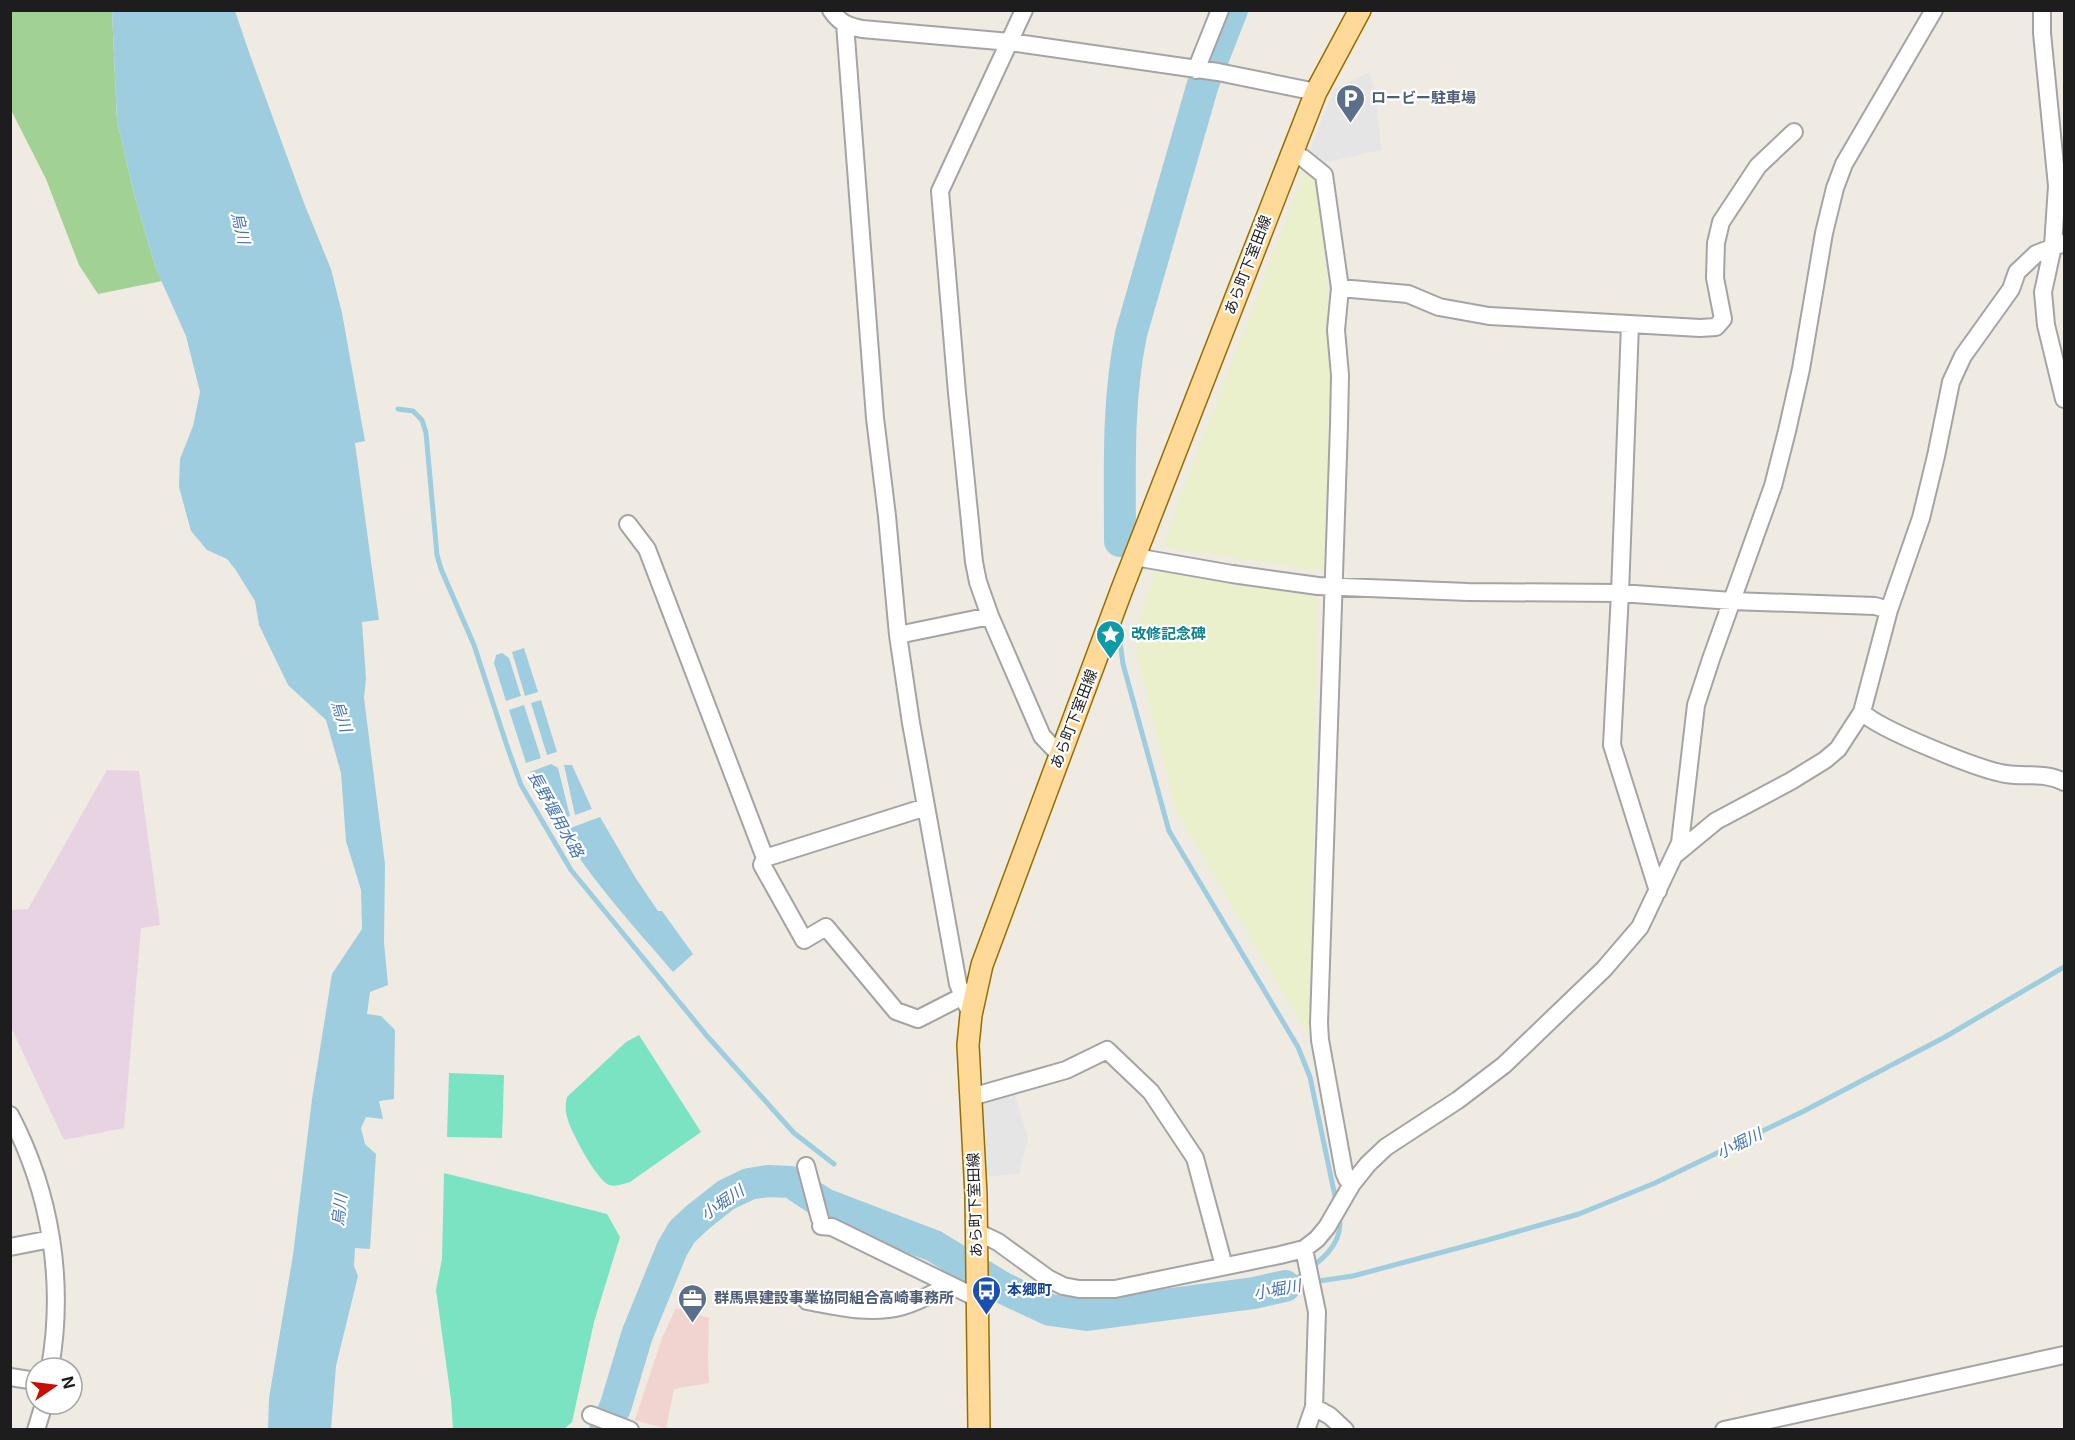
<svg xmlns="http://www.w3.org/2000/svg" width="2075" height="1440" font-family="Inter,'Noto Sans JP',sans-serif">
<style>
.commercial{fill:#f1d3d0}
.industrial{fill:#e8d3e3}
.farmland{fill:#eaefcc}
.forest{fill:#a2d194}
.pitch{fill:#7ae3c2}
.parking{fill:#e5e5e5}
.water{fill:#9fcde0}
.pier{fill:#fff}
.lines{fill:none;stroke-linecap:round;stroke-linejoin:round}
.stream{stroke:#9fcde0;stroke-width:5}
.river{stroke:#9fcde0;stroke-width:32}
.minor-casing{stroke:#a4a4a4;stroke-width:20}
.major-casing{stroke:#966e00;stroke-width:24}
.minor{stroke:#fff;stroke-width:16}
.major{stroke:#ffd997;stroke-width:21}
.labels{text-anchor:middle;stroke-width:4.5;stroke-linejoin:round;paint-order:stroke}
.service-label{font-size:15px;font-weight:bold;fill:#4e5e75;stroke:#fff;text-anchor:start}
.street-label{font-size:15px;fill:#1d1d1d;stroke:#fff}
.culture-label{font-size:15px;font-weight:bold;fill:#0d838f;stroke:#fff;text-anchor:start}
.transit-label{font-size:15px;font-weight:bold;fill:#164399;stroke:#fff;text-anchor:start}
.water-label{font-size:16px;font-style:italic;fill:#4473b2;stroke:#fff}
</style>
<rect width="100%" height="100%" fill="#efebe2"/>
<!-- commercial -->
<path class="commercial" d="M676,1308L709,1318L708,1355L709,1383L674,1389L666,1429L635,1420L662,1338Z"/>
<!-- industrial -->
<path class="industrial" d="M107,770L139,771L160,925L141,928L124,1128L64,1140L11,1027V910L28,909Z"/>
<!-- farmland -->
<path class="farmland" d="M1304,173L1317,179L1329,309V396L1324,571L1168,548L1163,542Z
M1156,568L1318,598L1309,1037L1176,811L1137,655L1135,633Z"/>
<!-- forest -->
<path class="forest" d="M10,11H112L117,121L134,194L156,269L162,281L98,294L79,265L46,179L11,110Z"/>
<!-- pitch -->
<path class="pitch" d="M639,1035L701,1132L630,1182C622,1184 615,1188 607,1184C595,1176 572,1134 568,1120C565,1112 565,1105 567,1097L626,1042Z
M449,1073L504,1075L502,1138L447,1137Z
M444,1173L607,1214L620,1237L594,1322L572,1422L564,1429H453L451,1399L436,1290L442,1259Z"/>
<!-- parking -->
<path class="parking" d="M1370,72L1376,95L1381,150L1324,163L1309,151L1334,89Z
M1012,1085L1028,1138L1019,1174L982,1177L978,1094Z"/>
<!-- water -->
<path class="water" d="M112,11H235L250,55L304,203L331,269L342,313L365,441L355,443L379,620L362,622L366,678L364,698L385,864L384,942L388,985L370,992L367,1014L381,1016L395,1030L394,1099L379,1101L383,1119L366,1117L361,1128L365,1144L376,1154L370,1249L355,1248L354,1266L358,1276L336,1366L331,1429H268L269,1398L293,1255L312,1099L332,974L362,929L361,890L346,841L341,773L326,720L288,685L259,625L255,601L235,569L227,559L207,550L191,531L179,487L180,459L193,426L200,392L186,336L156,269L134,194L117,121Z
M524,648L538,692L525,696L512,652Z
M502,653L509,658L521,696L506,701L494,663L496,655Z
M541,700L557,752L547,755L531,703Z
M524,705L541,758L526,763L509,710Z
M551,764L558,768L570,816L560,820L553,816L530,772Z
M564,765H572L592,809L575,815Z
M600,817L635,877L658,911H662L693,954L673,972C634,926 593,883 562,831Z"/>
<!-- pier -->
<path class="pier" d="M965,1236L990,1248L991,1296L965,1284Z"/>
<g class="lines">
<!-- stream -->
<path class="stream" d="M398,409L413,411L422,420L426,433L437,555L441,569L474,645L507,746L521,785L571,870L707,1036L794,1133L834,1164
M1119,634L1123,664L1169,831L1298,1047L1310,1077L1336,1201
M1287,1285C1309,1269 1346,1249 1339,1216
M1285,1286L1353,1276L1484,1241L1579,1214L1655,1183L1804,1111L1945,1037L2064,967"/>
<!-- river -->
<path class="river" d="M1120,541C1120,471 1117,403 1131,334L1203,84L1232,10
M605,1430L616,1405L637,1335L672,1249L682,1232L698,1217L726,1195L749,1184L768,1181L791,1182L824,1204L934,1246L1003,1288L1050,1310L1087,1315L1254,1293L1285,1286"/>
<defs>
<path id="minor" d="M831,10C840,23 847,26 862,29L1010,42L1218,72L1316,92
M1024,10L940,191L957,393L974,562L978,582L990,616L1042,736L1060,755
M2042,10V33L2057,186L2053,246L2043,292L2046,325L2064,399
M845,24L875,418L887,516L898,635L911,723L958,984L971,1015
M1196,70L1220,10
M1291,155L1303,158L1324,175L1340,288L1336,330L1340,375L1339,425L1319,1023L1320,1040L1344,1172L1347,1179L1352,1184
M2064,243L2036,254L2017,272L2011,289L1963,356L1951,382L1936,456L1921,518L1889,610L1862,712C1878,729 1980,770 2006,774C2026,777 2045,772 2064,782
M1340,288L1408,294L1439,307L1489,316L1700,328L1716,327L1723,319L1715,278L1716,243L1721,222L1758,166L1794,132
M1630,324L1620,593L1612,745L1658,891
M628,524L647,549L765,858L926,807
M1135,557L1232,574L1318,586L1468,592L1620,593L1732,601L1875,606L1889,610
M898,635L990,616
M1676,854L1716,821L1791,781L1825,760L1838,749L1862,712
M765,858L762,865L804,940L826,927L896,1011L918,1019L963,996
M971,1097L1066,1070L1107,1050L1151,1092L1195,1158L1224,1266
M10,1115C51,1193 65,1282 50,1368
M806,1166L820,1219
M821,1226L832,1227L977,1298
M977,1232L998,1242L1049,1279L1063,1286L1079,1289H1115L1280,1255L1304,1249L1317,1239L1327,1227L1352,1184L1368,1164L1386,1147L1458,1100L1504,1065L1604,969L1640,927L1680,843L1696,705L1711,659L1773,486L1787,431L1801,369L1824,233L1835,188L1844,164L1934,10
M10,1247L51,1239
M1304,1249L1317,1312L1314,1407L1306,1430
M807,1301C839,1307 871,1315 903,1306C919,1302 935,1292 950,1285
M10,1377L36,1381
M1314,1407L1330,1416L1345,1430
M591,1415L630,1430
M36,1430L44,1404
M1724,1430L2064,1355"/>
<path id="major" d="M979,1430L976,1195L968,1045L971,1015L982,965L1122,589L1316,92L1360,10"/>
</defs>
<!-- minor casing -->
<use href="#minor" class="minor-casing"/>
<!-- major casing -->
<use href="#major" class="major-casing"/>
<!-- minor -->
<use href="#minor" class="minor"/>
<!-- major -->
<use href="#major" class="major"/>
</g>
<!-- icons -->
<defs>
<symbol id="parking-pin" viewBox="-11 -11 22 30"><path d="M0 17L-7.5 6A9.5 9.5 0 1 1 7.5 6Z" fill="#5c6f8a" stroke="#fff"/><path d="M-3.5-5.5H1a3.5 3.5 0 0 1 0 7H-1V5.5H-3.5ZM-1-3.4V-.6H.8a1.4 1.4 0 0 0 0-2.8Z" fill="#fff"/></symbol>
<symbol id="sight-pin" viewBox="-11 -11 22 30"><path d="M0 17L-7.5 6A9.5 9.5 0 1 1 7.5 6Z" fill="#0f9aa8" stroke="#fff"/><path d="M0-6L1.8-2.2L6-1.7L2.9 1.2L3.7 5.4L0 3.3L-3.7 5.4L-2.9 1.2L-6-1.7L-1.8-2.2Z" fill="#fff"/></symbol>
<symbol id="bus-pin" viewBox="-11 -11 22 30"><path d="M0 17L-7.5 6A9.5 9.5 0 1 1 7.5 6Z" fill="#1a4fb4" stroke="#fff"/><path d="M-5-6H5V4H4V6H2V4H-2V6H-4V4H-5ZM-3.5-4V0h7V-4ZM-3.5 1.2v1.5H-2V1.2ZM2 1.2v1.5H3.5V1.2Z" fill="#fff"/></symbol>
<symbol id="office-pin" viewBox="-11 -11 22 30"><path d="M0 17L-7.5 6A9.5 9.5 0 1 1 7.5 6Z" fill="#5c6f8a" stroke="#fff"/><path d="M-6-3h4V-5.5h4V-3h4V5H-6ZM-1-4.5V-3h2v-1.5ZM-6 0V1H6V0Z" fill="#fff"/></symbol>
</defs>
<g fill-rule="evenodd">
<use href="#parking-pin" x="1334" y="82" width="33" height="45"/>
<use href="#sight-pin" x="1094" y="618" width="33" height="45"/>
<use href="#bus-pin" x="970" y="1274" width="33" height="45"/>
<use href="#office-pin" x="676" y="1282" width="33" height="45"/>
</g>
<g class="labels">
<!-- service labels -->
<g class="service-label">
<text x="1371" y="103">ロービー駐車場</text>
<text x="714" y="1303">群馬県建設事業協同組合高崎事務所</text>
</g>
<!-- street labels -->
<g class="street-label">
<text transform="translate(1248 265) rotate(-69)" y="5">あら町下室田線</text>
<text transform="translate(1074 719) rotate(-69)" y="5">あら町下室田線</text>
<text transform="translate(975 1205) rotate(-92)" y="5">あら町下室田線</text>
</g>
<!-- culture labels -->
<g class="culture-label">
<text x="1131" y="639">改修記念碑</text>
</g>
<!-- transit labels -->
<g class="transit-label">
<text x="1007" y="1295">本郷町</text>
</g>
<!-- water labels -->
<g class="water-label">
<text transform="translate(241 228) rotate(77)" y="6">烏川</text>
<text transform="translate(342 716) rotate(72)" y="6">烏川</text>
<text transform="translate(556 814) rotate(61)" y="6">長野堰用水路</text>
<text transform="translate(1739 1143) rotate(-26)" y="6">小堀川</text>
<text transform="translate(722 1202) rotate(-34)" y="6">小堀川</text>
<text transform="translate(339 1210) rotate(-84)" y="6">烏川</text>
<text transform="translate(1277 1289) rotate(-10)" y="6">小堀川</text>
</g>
</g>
<!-- border -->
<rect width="2075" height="1440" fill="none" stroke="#1d1d1d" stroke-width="24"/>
<!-- north arrow -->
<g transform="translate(54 1386) rotate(76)"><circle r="28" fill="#ffffff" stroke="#a5a5a5" stroke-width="1.5"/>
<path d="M0-4.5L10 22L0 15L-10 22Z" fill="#ca0e00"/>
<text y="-9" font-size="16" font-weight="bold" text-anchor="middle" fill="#1d1d1d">N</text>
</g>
</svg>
